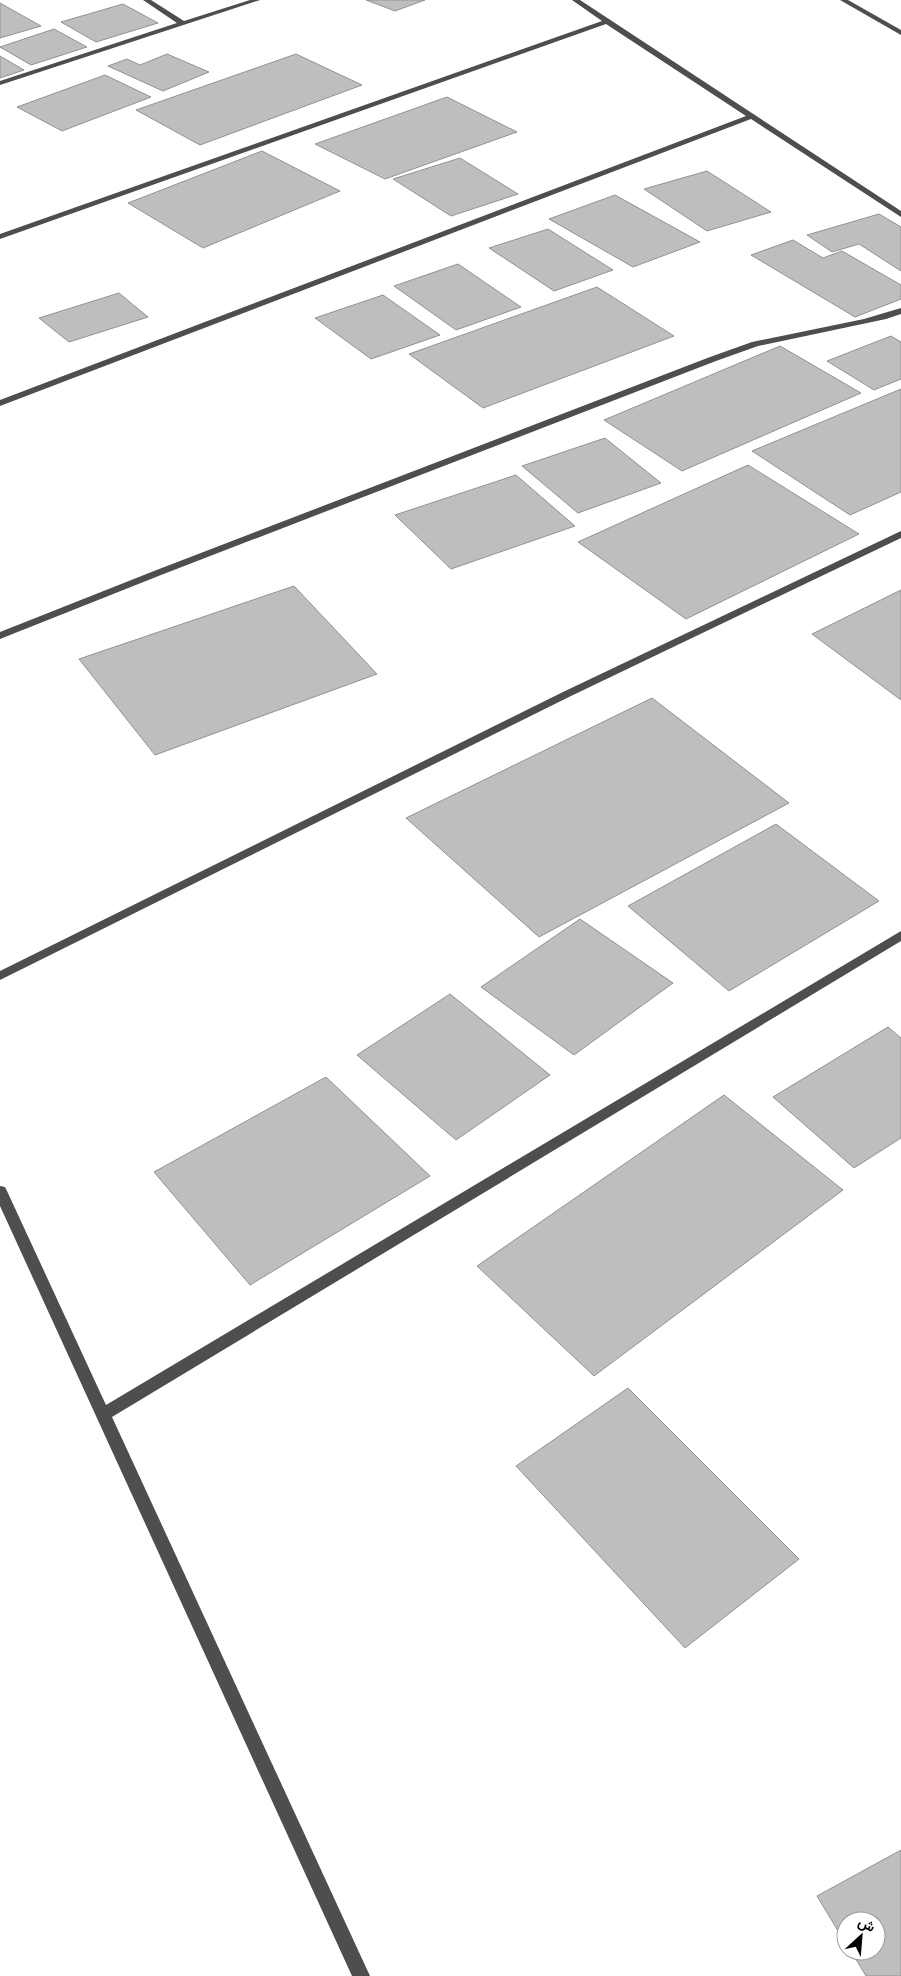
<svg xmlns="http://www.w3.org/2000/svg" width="901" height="1976" font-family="'IBM Plex Sans',Vazirmatn,sans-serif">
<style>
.building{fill:#bebebe;stroke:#929292}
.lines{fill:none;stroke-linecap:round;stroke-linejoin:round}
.minor{fill:#4e4e4e;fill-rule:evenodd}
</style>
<rect width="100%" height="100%" fill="#fff"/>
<!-- building -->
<path class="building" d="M366,0H425L395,11Z
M0,3L41,26L0,38Z
M123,4L158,23L96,42L61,22Z
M54,29L87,47L31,65L0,47Z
M167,54L209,72L163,91L108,66L127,59L140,65Z
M296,54L362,85L200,145L136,110Z
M0,56L24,70L0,78Z
M105,75L151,97L62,131L17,107Z
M447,97L517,132L385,179L315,144Z
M262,151L340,191L203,248L128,203Z
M460,158L518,194L451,216L393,179Z
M707,171L771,212L707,231L644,189Z
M615,195L700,242L633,267L549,219Z
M879,214L901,227V271L859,244L832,252L807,235Z
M548,229L613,270L554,291L489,248Z
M793,240L823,258L842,251L901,285V299L855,317L751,255Z
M458,264L521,307L456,330L394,286Z
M597,287L674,336L483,408L409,354Z
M119,293L148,317L69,342L39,318Z
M383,295L440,335L371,359L315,318Z
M891,336L901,342V379L874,390L827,361Z
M780,346L861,393L682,471L604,420Z
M901,389V492L850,515L752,451Z
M605,438L661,483L578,513L522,466Z
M748,465L859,534L686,619L578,542Z
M516,475L575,526L451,569L395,515Z
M294,586L377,674L155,755L79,659Z
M901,590V700L812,634Z
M652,698L789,803L539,937L406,818Z
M776,824L879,901L729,991L628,906Z
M580,919L673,983L574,1055L481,987Z
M450,994L550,1075L456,1140L357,1055Z
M888,1027L901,1038V1138L854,1168L773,1097Z
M326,1077L430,1176L250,1285L154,1172Z
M724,1095L843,1190L594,1376L477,1266Z
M628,1388L799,1559L685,1648L516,1466Z
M901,1850V1976H866L851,1951H876V1921H846V1944L817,1896Z"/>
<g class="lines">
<!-- minor -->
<path class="minor" d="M143,0H151L184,21L250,0H260L0,85V81L177,23Z
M572,0H580L901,211V217L751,119L0,406V400L746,116L606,24L0,239V234L602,21Z
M840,0H848L901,30V35Z
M901,308V314L886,319L758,346L716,361L161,575L0,639V632L154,571L710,357L752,342L864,319Z
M901,531V538L571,696L0,980V971L563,692Z
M901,931V941L112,1417L370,1976H352L0,1206V1186L5,1187L7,1191L106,1405Z"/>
</g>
<!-- north arrow -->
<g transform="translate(861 1936) rotate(26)"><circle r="24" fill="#ffffff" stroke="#999999"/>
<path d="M0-4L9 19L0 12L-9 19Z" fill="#000000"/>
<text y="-8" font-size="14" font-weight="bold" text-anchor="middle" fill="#000000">ش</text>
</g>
</svg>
